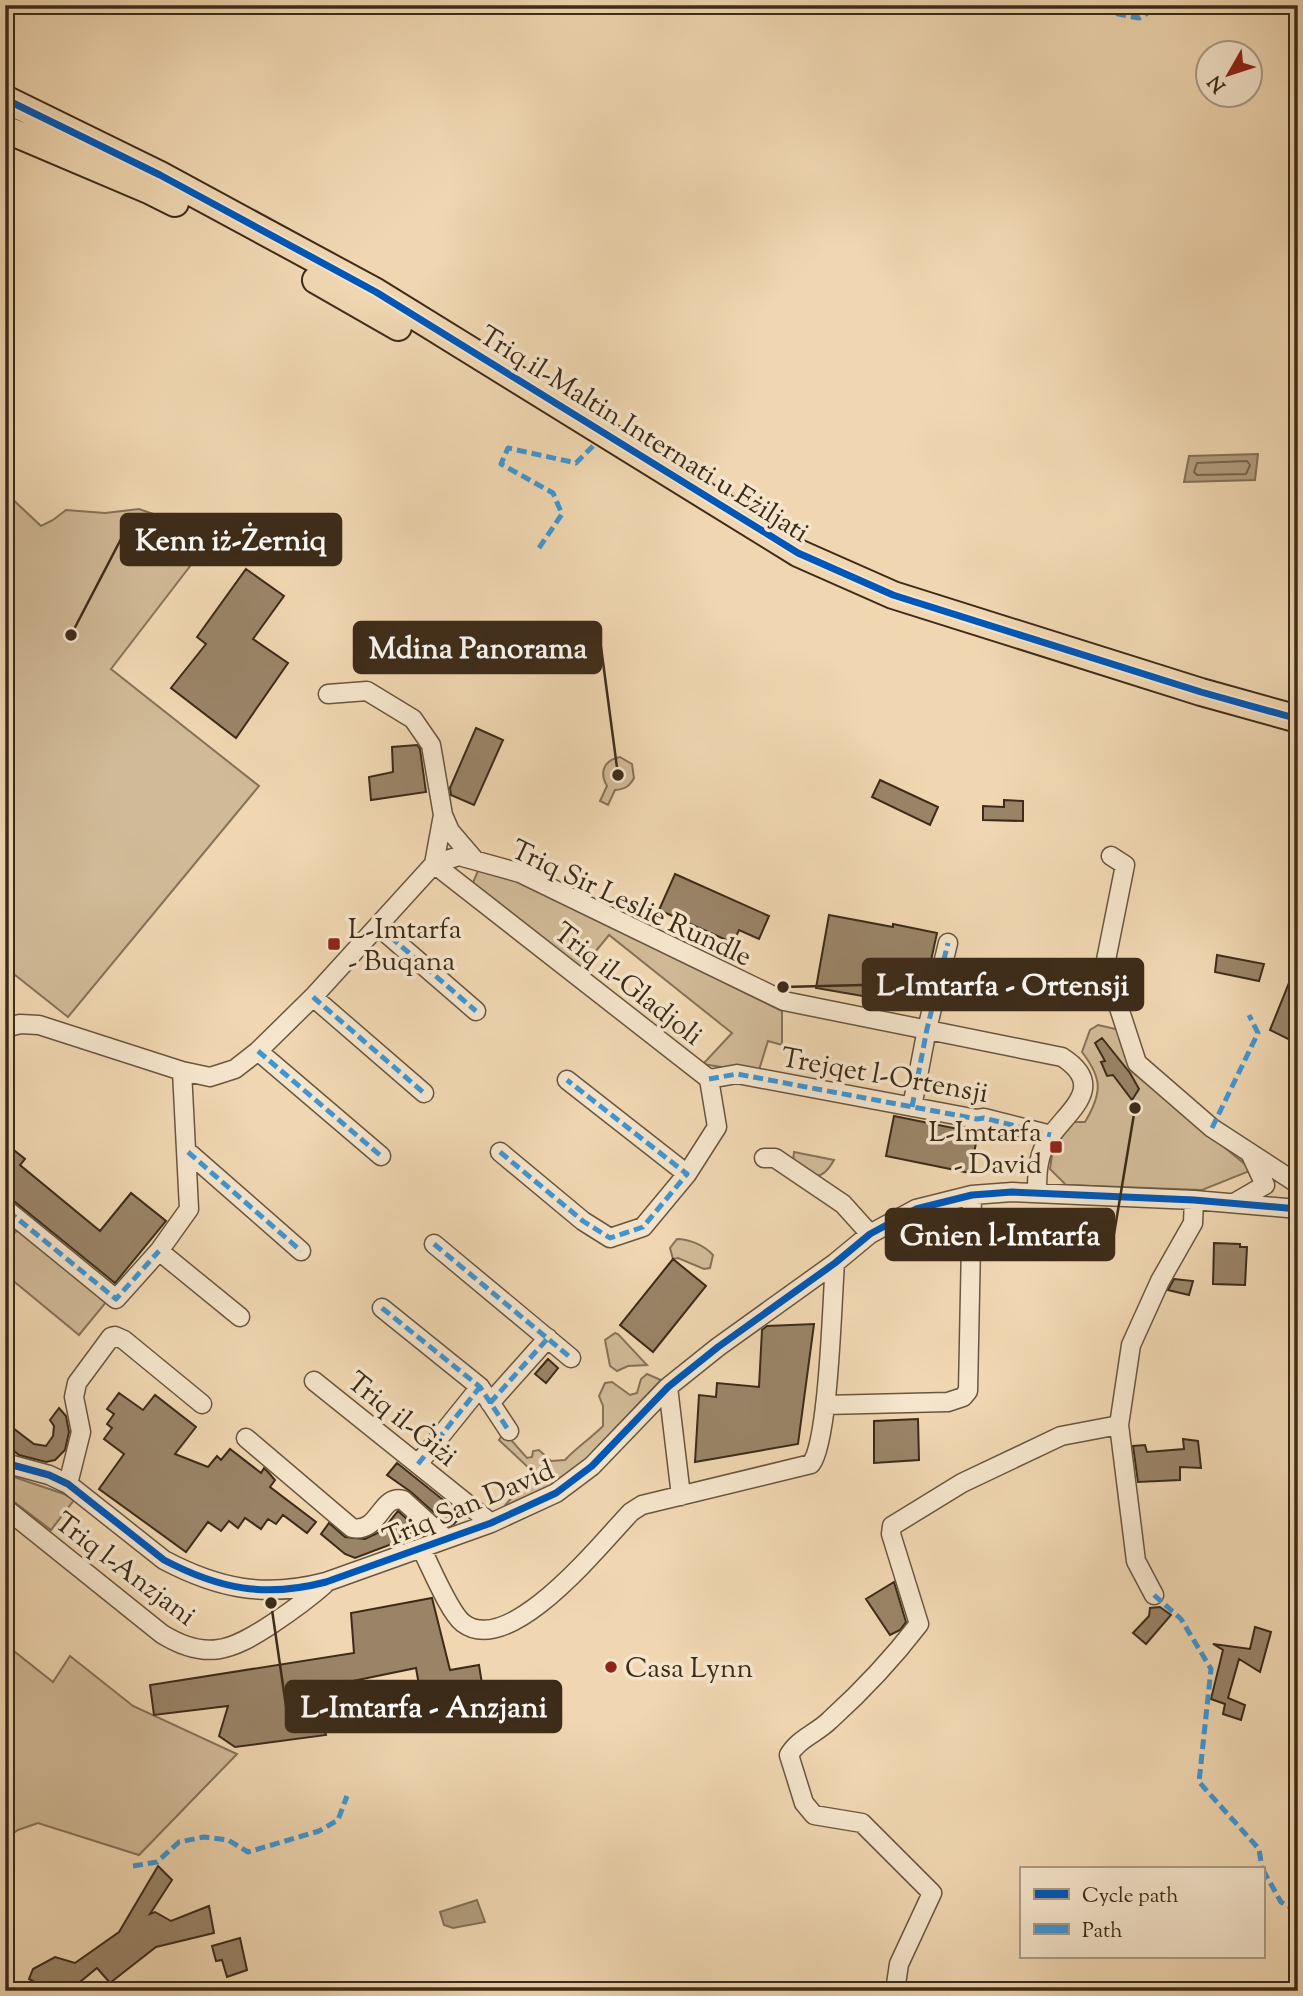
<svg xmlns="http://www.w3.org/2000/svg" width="1303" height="1996" font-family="'Sorts Mill Goudy',serif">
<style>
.green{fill:#d1ba97;stroke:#867258;stroke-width:2}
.water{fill:#b39d7d;stroke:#836f55;stroke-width:2}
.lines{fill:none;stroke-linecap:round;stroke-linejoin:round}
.shore{stroke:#78644b;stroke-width:2}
.building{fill:#9a8468;stroke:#3c2b19;stroke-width:2}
.minor-casing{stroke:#69563f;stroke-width:21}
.highway-casing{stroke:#3c2b19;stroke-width:30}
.minor{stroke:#f5e5cc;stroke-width:18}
.highway{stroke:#f0d7b1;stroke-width:26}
.quiet{stroke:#3f96d4;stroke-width:5;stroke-dasharray:10 5;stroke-linecap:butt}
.cycleway-casing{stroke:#f5e5cc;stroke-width:11}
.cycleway{stroke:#0057b8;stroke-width:7}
.poi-dot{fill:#8f2418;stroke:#f5e5cc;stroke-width:2.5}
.labels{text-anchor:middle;stroke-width:7;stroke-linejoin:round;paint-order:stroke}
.street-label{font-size:28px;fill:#3c2b19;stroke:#f5e5cc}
.poi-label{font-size:28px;fill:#3c2b19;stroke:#f5e5cc;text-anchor:start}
.leader{fill:none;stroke:#3c2b19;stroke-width:2.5}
.callout-dot{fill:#3c2b19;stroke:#f5e5cc;stroke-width:2.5}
.callout{fill:#3c2b19;stroke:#3c2b19;stroke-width:2.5}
.callout-label{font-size:30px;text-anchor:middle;font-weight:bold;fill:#fff}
</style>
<rect width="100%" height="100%" fill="#f0d7b1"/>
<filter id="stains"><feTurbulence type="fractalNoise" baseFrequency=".00286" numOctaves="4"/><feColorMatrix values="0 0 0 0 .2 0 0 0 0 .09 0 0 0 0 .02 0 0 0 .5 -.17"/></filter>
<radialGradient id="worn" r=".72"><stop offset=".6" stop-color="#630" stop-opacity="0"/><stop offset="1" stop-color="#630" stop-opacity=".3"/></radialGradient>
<!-- green -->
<path class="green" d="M7,494L41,526L53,520L66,510L105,513L139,509L214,535L111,669L259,786L68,1017L5,967Z
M620,757L632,764L634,778C629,787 625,789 615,790L608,805L600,801L607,786C599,772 604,760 620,757Z
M480,866L529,886L782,1011V1045L768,1041L758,1073L703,1064L732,1033L609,935L582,968L472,885Z
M1098,1025L1120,1030L1130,1070L1252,1170L1202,1190L1066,1185L1050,1169L1054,1141L1073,1122H1085C1102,1093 1103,1079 1082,1052L1090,1030Z
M794,1152L834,1160C820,1185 811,1176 793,1162Z
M19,1228L107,1301L79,1335L5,1274V1244Z
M677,1239C690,1239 705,1246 713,1255L710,1268L704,1269L678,1258L673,1259L670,1248Z
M615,1333L618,1334L647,1365L628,1366L617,1371L610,1366L605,1340Z
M647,1374L661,1380L574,1472L552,1488L498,1514L533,1472L499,1440L504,1432L527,1458L532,1457L533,1451L539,1450L551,1461L565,1460C577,1447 590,1439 603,1426V1406L599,1396L605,1383L612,1382L630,1395L637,1393L641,1379Z
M5,1474L64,1494L74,1500L51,1530L5,1495Z
M5,1644L53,1682L70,1656L133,1706L237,1754L139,1855L38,1823L18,1830L5,1839Z"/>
<!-- water -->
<path class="water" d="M1258,454L1255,480L1184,482L1189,456Z
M477,1900L485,1922L453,1928L444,1925L440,1912Z"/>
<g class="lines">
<!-- shore -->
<path class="shore" d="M1247,461L1250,465L1246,474L1197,475L1194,472L1197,463Z"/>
</g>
<!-- building -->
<path class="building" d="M246,569L284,596L253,639L288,663L236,738L171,688L206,644L197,637Z
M476,728L503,740L474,805L451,795L450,788Z
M417,745L420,749L426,792L371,800L369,777L393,772L392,747Z
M880,780L938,807L930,825L872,797Z
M1004,800L1023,801V821L983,820V806L1004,807Z
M675,874L769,916L759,939L739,930L733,943L659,910Z
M829,915L893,927V924L937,933L921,1006L816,988Z
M1217,955L1264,964L1259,981L1215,972Z
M1297,963H1298V1044L1270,1030Z
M1102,1038L1130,1073L1139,1089L1132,1100L1113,1075L1107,1076L1101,1062L1105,1061L1095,1043Z
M894,1116L978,1133L970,1173L886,1156Z
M5,1143L25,1159L20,1165L100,1231L131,1193L166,1221L115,1283L15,1202L5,1200Z
M1214,1243L1240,1244V1247H1247L1245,1285L1213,1284Z
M673,1259L706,1286L653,1352L620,1325Z
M1174,1279L1193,1281L1189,1295L1168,1290Z
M814,1324L798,1444L695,1462L699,1395L716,1397L717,1383L759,1387L762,1330L767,1326Z
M548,1359L558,1368L546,1383L535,1374Z
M119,1393L143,1410L155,1395L196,1427L175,1454L208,1467L217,1456L221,1460L230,1449L261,1473L264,1468L268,1472L275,1480L270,1487L316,1522L307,1533L283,1515L276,1524L268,1519L261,1529L245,1518L238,1528L229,1521L221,1531L208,1522L186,1552L99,1489L124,1454L104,1439L112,1428L107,1424L114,1414L107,1409Z
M59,1408L66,1416L69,1432L65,1450L55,1460L46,1462L19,1455L5,1444V1422L34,1444L46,1446L53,1436L54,1426L50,1420Z
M918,1419L919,1460L874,1463V1421Z
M1183,1439L1198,1441L1201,1468L1180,1467V1480L1138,1482L1133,1446L1145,1445L1147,1452L1184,1449Z
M397,1463L462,1515L454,1524L449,1526L411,1492L387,1475Z
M398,1511L416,1527L410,1536L406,1532L392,1544L355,1558L345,1554L321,1534L329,1523L345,1537L365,1539L382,1531Z
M894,1582L906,1622L900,1630L890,1635L866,1599Z
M432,1598L450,1670L479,1665L482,1684L474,1686L466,1707L424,1714L416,1668L314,1689L326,1735L235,1747L219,1736L228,1706L154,1715L150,1685L354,1653L351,1613Z
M1160,1607L1171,1615L1146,1644L1133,1633L1149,1616L1150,1608Z
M1255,1627L1271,1632L1260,1672L1239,1659L1228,1698L1245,1705L1241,1720L1223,1714L1225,1704L1211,1699L1223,1650L1213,1644L1250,1649Z
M158,1866L172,1880L150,1914L155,1912L171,1921L209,1906L214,1933L156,1947L110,1983L97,1968L69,1991H51L29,1979L33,1969L55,1957L75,1963L119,1932Z
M240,1938L247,1970L227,1977L222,1960L216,1961L212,1946Z"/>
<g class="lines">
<defs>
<path id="minor" d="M328,694L367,691L413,719L431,745L443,815L434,864
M443,815L450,831L474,859
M1111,856L1125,865L1105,965L1137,1063L1212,1128L1298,1184
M434,864L459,856L520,873L784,1001L1062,1057C1112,1089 1060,1115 1045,1145C1037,1160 1037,1178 1037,1193
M434,864L709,1079L717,1127L687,1174L643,1227L610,1238L583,1221L500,1152
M379,927L476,1011
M313,997L424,1093
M5,1028L20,1024L39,1025L182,1071L210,1077L235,1069L258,1051L313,997L434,864
M258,1051L381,1156
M709,1079L737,1074L977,1119L984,1118L1051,1135
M567,1080L687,1174
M912,1107L927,1029L948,943
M188,1152L301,1251
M764,1158H775L843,1204L870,1234
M1234,1203L1265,1185L1251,1155
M8,1211L116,1299L159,1251L189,1209L182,1071
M434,1244L571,1358
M159,1251L240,1317
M382,1308L480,1387L509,1431
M314,1381L491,1523
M668,1387L681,1496
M490,1403L548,1338
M825,1405L948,1402L963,1397L968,1391L972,1195
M246,1438L352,1528C380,1533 380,1494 403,1500L446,1539
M5,1463L49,1475L68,1484L164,1560C219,1589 265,1598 326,1582L491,1523L556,1493L592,1466L668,1387L718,1347L835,1263L870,1234L916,1209L972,1195L1012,1192L1194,1200L1298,1209
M418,1464L480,1387
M68,1484L81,1432L74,1397L77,1383L111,1337L115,1336L124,1340L202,1404
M5,1508L162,1634C206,1661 231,1651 272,1624C290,1612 307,1600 324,1585
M421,1548C430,1565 449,1612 463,1623C510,1659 602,1542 631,1512L642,1505L811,1464C829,1441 832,1300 835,1263
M1154,1595L1136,1561L1119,1425L1131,1345L1160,1281L1193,1223L1194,1200
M895,1991L899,1964L932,1893L862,1823L814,1815L804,1803L789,1755C798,1739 817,1733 830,1720C862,1691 893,1658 919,1624L891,1534L892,1526L962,1483L1061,1436L1119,1425"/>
<path id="highway" d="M5,99L160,175L376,292L798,553L893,595L1201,692L1298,719
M5,129L151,191L175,203
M316,280L398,327"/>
</defs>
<!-- minor casing -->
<use href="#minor" class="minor-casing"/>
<!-- highway casing -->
<use href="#highway" class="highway-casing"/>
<!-- minor -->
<use href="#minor" class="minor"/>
<!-- highway -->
<use href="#highway" class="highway"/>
<!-- quiet -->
<path class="quiet" d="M1072,5L1139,18L1151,11V5
M539,548L562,514L553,493L501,464L508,448L576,463L593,446
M379,927L476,1011
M313,997L424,1093
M258,1051L381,1156
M709,1079L737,1074L977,1119L984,1118L1051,1135
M912,1107L927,1029L948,943
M1212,1128L1258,1033L1249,1015
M188,1152L301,1251
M500,1152L583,1221L610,1238L643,1227L687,1174L567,1080
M8,1211L116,1299L159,1251
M434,1244L571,1358
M382,1308L480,1387L509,1431
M490,1403L548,1338
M418,1464L480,1387
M1154,1595L1181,1619L1211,1669L1199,1782L1259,1849L1262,1868
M133,1866L157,1862L179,1842L204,1837L228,1840L248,1852L319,1831L338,1820L347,1796
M1263,1870L1281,1902L1298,1912"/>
<defs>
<path id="cycleway" d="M5,99L160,175L376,292L798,553L893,595L1201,692L1298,719
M5,1463L49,1475L68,1484L164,1560C219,1589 265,1598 326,1582L491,1523L556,1493L592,1466L668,1387L718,1347L835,1263L870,1234L916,1209L972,1195L1012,1192L1194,1200L1298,1209"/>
</defs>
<!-- cycleway casing -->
<use href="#cycleway" class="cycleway-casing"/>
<!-- cycleway -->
<use href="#cycleway" class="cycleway"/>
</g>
<!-- markers -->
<g class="poi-dot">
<rect x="327" y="937" width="14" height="14" rx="3.5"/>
<rect x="1049" y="1140" width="14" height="14" rx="3.5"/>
<circle cx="611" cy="1667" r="7"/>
</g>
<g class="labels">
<!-- street labels -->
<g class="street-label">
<text transform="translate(645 433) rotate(32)" y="10">Triq il-Maltin Internati u Eżiljati</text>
<text transform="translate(632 902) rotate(25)" y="10">Triq Sir Leslie Rundle</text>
<text transform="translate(629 983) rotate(38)" y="10">Triq il-Gladjoli</text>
<text transform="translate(885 1074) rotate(10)" y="10">Trejqet l-Ortensji</text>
<text transform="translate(403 1418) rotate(39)" y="10">Triq il-Ġiżi</text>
<text transform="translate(468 1503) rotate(-23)" y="10">Triq San David</text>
<text transform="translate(126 1568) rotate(37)" y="10">Triq l-Anzjani</text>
</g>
<!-- poi labels -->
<g class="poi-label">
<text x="348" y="938">L-Imtarfa<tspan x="348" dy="32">- Buqana</tspan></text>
<text x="1042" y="1141" text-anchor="end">L-Imtarfa<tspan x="1042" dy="32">- David</tspan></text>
<text x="625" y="1677">Casa Lynn</text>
</g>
</g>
<!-- callouts -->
<path class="leader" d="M71 635L121 539M618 775L601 647M783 987L863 985M1135 1108L1114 1234M271 1603L286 1706"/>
<g class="callout-dot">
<circle cx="71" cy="635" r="7"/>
<circle cx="618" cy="775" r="7"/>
<circle cx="783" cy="987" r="7"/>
<circle cx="1135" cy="1108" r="7"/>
<circle cx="271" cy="1603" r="7"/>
</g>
<g class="callout">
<rect x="121" y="514" width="220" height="51" rx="7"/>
<rect x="354" y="622" width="247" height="51" rx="7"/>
<rect x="863" y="959" width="280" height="51" rx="7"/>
<rect x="886" y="1209" width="228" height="51" rx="7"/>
<rect x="286" y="1681" width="275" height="51" rx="7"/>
</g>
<g class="callout-label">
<text x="231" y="550">Kenn iż-Żerniq</text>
<text x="478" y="658">Mdina Panorama</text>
<text x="1003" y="995">L-Imtarfa - Ortensji</text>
<text x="1000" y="1245">Gnien l-Imtarfa</text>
<text x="424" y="1717">L-Imtarfa - Anzjani</text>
</g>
<!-- margin -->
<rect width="1303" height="1996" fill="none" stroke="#f0d7b1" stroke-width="28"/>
<rect x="7" y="7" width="1289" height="1982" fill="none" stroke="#3c2b19" stroke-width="3.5"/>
<rect x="14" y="14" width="1275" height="1968" fill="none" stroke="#3c2b19" stroke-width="2"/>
<!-- legend -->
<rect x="1020" y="1867" width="245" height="91" fill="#f5e5cc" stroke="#ab9b84" stroke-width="2"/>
<rect x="1034" y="1889" width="35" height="10" fill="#0057b8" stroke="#ab9b84" stroke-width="2"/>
<text x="1082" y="1902" font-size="21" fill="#3c2b19">Cycle path</text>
<rect x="1034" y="1924" width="35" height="10" fill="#3f96d4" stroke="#ab9b84" stroke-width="2"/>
<text x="1082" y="1937" font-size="21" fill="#3c2b19">Path</text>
<!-- north arrow -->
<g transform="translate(1229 74) rotate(231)"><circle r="33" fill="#f5e5cc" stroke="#ab9b84" stroke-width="2"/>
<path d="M0-5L12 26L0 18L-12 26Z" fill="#8f2418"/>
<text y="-10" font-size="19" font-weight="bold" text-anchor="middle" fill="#3c2b19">N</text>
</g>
<rect width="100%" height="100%" filter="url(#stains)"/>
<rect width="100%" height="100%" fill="url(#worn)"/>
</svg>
